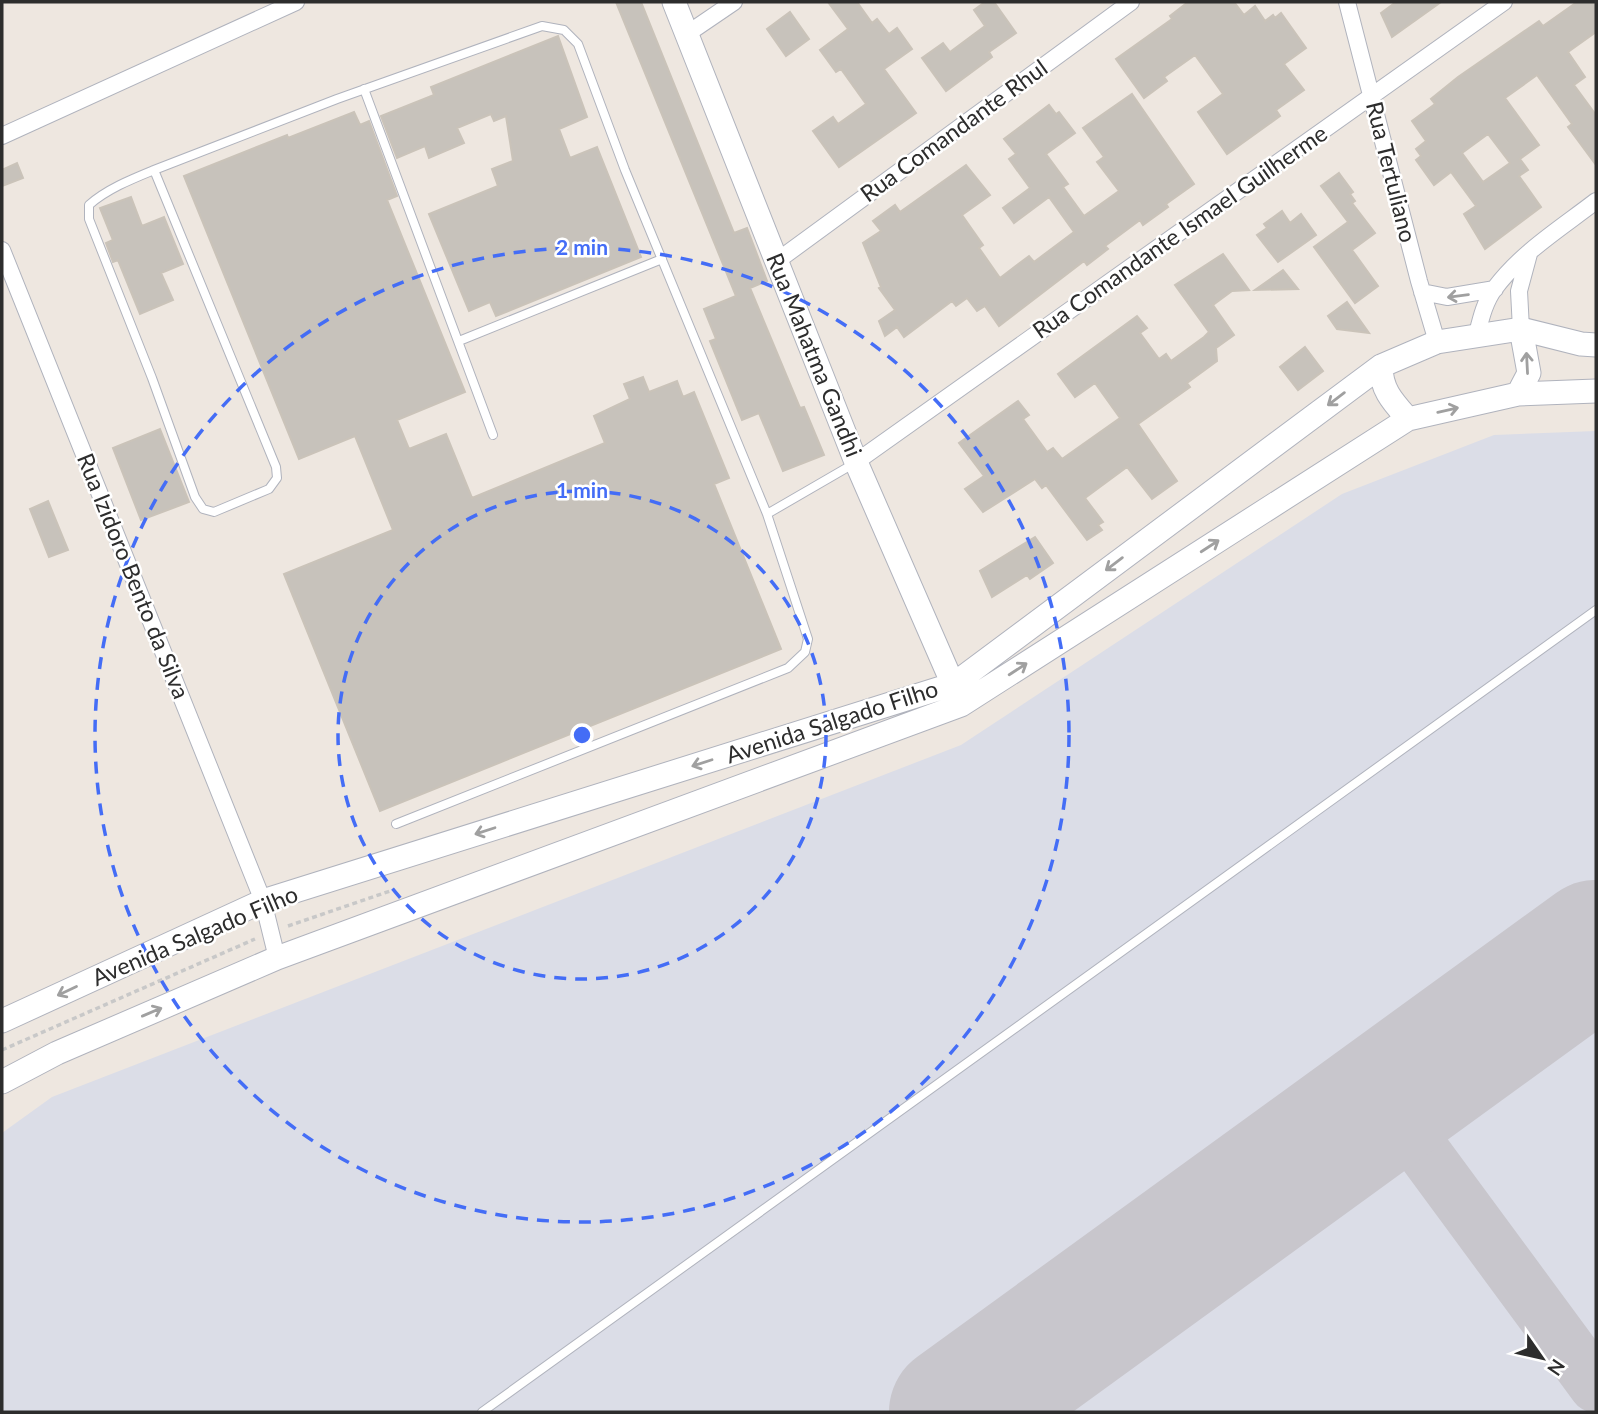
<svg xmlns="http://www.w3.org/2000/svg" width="1598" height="1414" font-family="Lato,sans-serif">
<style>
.airport{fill:#dbdde7}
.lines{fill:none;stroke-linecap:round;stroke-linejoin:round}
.taxiway{stroke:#c8c6cc;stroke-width:54}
.runway{stroke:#c8c6cc;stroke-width:136}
.building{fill:#c7c2bb;stroke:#cac3b9;stroke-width:2;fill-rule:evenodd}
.lane-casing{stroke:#b0b3bd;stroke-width:10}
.street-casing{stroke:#b0b3bd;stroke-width:18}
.secondary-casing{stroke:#b0b3bd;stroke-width:25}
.path{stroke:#c8c8c8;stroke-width:3.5;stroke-dasharray:5 3.5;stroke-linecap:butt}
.lane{stroke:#fff;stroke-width:8}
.street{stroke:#fff;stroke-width:16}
.secondary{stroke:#fff;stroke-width:23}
.oneway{stroke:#a0a0a0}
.ring{fill:none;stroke:#446df6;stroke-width:3.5;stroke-dasharray:12 9}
.labels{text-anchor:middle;stroke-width:5;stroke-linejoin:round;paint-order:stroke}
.street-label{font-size:23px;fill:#2d2d2d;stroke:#fff}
.centre{fill:#446df6;stroke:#fff;stroke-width:3.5}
.ring-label{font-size:21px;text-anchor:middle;font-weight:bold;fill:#446df6;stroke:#fff;stroke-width:5;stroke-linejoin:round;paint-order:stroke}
</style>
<rect width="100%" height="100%" fill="#eee7e0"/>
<!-- airport -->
<path class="airport" d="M1596,431V1412H2V1133L52,1097L961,745L1342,494L1494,435Z"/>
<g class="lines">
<!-- taxiway -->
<path class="taxiway" d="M1386,1101L1596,1386"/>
<!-- runway -->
<path class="runway" d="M957,1412L1596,948"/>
</g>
<!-- building -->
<path class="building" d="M616,2H641L734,233L747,228L767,281L750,288L800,408L804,407L824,455L783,471L759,413L742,420L710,341L716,339L704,309L736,296Z
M828,2H857L872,23L877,19L889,34L897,28L912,49L884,69L916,113L839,167L813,131L833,117L838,124L866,104L841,69L836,72L820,50L848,29Z
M985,2H994L1016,33L989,52L992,57L946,91L922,58L943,43L950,52L985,26L974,10Z
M1188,2H1234L1244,15L1255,6L1265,21L1273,15L1275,18L1281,13L1306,48L1284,64L1304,90L1276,110L1280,116L1227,154L1198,112L1223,94L1195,55L1164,77L1167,81L1144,98L1116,59L1172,19L1170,16Z
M1396,2H1441L1392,37L1381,13Z
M1577,2H1596V32L1568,52L1585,77L1574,85L1596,115V165L1568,127L1572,124L1537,75L1505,98L1539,145L1520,159L1528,170L1519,176L1541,207L1485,249L1464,214L1476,206L1451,172L1434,185L1416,160L1421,156L1416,149L1426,141L1412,121L1435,104L1431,99L1458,77L1539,21L1543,26ZM1488,134L1510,163L1483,182L1462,153Z
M790,12L809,39L786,56L767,29Z
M558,36L587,117L559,129L570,158L597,147L641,257L496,316L490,302L469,311L429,214L498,186L492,169L513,161L506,116L494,121L491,114L457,128L464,143L429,158L425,146L397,158L381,116L434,95L431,87Z
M1132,94L1194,184L1166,204L1168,207L1143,225L1140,220L1105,246L1108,249L1087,265L1084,261L999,326L985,306L977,311L967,298L956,306L952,301L904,337L897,327L885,336L879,321L895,310L879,288L881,287L863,243L881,231L873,221L895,205L900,212L966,165L990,195L962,215L983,245L979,248L1000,278L1029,256L1034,262L1074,232L1049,197L1014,223L1003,208L1030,188L1009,159L1016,154L1004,139L1049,105L1056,114L1059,112L1075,133L1046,154L1068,184L1063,187L1084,216L1119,191L1097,162L1104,157L1083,128Z
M354,112L360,125L369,121L397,196L387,200L465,392L397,420L409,449L446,434L472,498L605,443L594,416L630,399L624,384L643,377L649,392L677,381L683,397L694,392L729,478L714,484L781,649L380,811L284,574L393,530L355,436L299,459L184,176L287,135L288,138Z
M17,163L23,178L2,186V170Z
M1339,173L1353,192L1350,194L1355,201L1352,203L1375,233L1352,250L1378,286L1355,303L1314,247L1348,222L1321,186Z
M131,197L142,226L164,217L183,264L161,273L173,300L140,314L118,260L113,262L106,243L113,240L100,208Z
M1282,211L1290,223L1301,214L1316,235L1278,262L1257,235L1267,228L1264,224Z
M1223,254L1249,290L1232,291L1213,305L1234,335L1216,348L1217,361L1187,383L1190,387L1138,424L1177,481L1152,499L1127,467L1085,498L1103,522L1098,525L1102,530L1087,540L1046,485L1042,488L1035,479L983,512L965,489L984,476L959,443L1018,401L1029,415L1023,419L1047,452L1053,448L1062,459L1120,418L1095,383L1075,397L1058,374L1137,316L1147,328L1140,333L1159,359L1166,354L1171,361L1204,337L1209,332L1175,285Z
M1283,270L1298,289L1255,290Z
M1347,302L1369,333L1337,329L1328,316Z
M1305,347L1323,371L1298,390L1280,367Z
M160,429L189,502L141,520L113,448Z
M48,501L68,550L49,557L30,509Z
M1035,537L1053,563L1030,579L1027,575L992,597L980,571Z"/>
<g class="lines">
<defs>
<path id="lane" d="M364,89L493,435
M154,170L276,467L277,478L269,489L214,512L203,509L195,497L152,378L89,219V205C107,189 132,179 154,170L337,99L542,26L564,30L578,44L625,170L767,514L808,639L805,652L788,668L396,824
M459,341L662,259
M767,514L855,463
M482,1412L1596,610"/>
<path id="street" d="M1347,2L1419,281L1437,342
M687,34L734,2
M2,136L296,2
M2,250L263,901L277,958
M777,261L1131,2
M1422,292L1447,297L1495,289
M1521,329L1519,291L1529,254
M1477,334C1481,318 1485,301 1495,288C1522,252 1561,228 1596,201
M856,462L1504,2"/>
<path id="secondary" d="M674,2L856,462L958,696
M1381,366C1381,390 1393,402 1408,419
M1518,394L1529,373L1521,329
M2,1021L263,901L954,684L1381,366L1437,342L1521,329L1581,344L1596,345
M2,1082L57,1053L277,958L961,705L1408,419L1518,394L1596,391"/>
</defs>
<!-- lane casing -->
<use href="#lane" class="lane-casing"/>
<!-- street casing -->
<use href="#street" class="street-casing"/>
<!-- secondary casing -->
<use href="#secondary" class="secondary-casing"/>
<!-- path -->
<path class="path" d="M288,926L393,890
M2,1050L255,939"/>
<!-- lane -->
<use href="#lane" class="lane"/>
<!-- street -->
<use href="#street" class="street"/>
<!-- secondary -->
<use href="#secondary" class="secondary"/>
</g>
<!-- one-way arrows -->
<defs><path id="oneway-shaft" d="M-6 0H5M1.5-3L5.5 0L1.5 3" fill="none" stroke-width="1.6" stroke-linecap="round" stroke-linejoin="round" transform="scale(1.75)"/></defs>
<g class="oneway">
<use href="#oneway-shaft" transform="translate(1458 296) rotate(173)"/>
<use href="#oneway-shaft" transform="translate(1527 363) rotate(-93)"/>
<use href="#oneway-shaft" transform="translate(1336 399) rotate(143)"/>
<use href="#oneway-shaft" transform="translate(1448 410) rotate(-13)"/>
<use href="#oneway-shaft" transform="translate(1210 546) rotate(-33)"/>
<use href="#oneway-shaft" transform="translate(1114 564) rotate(143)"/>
<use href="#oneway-shaft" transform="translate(1018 669) rotate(-33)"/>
<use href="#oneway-shaft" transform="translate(702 763) rotate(162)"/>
<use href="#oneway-shaft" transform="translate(485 831) rotate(162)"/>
<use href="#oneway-shaft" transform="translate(67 991) rotate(155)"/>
<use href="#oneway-shaft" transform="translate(152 1012) rotate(-23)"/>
</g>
<!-- distance rings -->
<g class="ring">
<circle cx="582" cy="735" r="244"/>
<circle cx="582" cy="735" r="487"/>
</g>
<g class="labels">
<!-- street labels -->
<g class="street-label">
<text transform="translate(954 131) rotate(-36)" y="8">Rua Comandante Rhul</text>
<text transform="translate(1391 172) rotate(76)" y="8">Rua Tertuliano</text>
<text transform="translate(1180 232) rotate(-35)" y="8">Rua Comandante Ismael Guilherme</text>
<text transform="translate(814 355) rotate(68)" y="8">Rua Mahatma Gandhi</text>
<text transform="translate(133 576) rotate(68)" y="8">Rua Izidoro Bento da Silva</text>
<text transform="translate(832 722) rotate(-18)" y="8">Avenida Salgado Filho</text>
<text transform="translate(195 936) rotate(-23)" y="8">Avenida Salgado Filho</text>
</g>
</g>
<circle cx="582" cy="735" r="10" class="centre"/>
<g class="ring-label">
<text x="582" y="255">2 min</text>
<text x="582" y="498">1 min</text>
</g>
<!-- border -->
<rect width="1598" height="1414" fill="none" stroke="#2d2d2d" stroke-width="7"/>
<!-- north arrow -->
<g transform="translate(1542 1358) rotate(124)" stroke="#ffffff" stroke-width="5" paint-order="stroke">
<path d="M0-5L12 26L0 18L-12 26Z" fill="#2d2d2d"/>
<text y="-10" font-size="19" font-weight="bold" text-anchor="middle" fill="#2d2d2d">N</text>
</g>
</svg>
